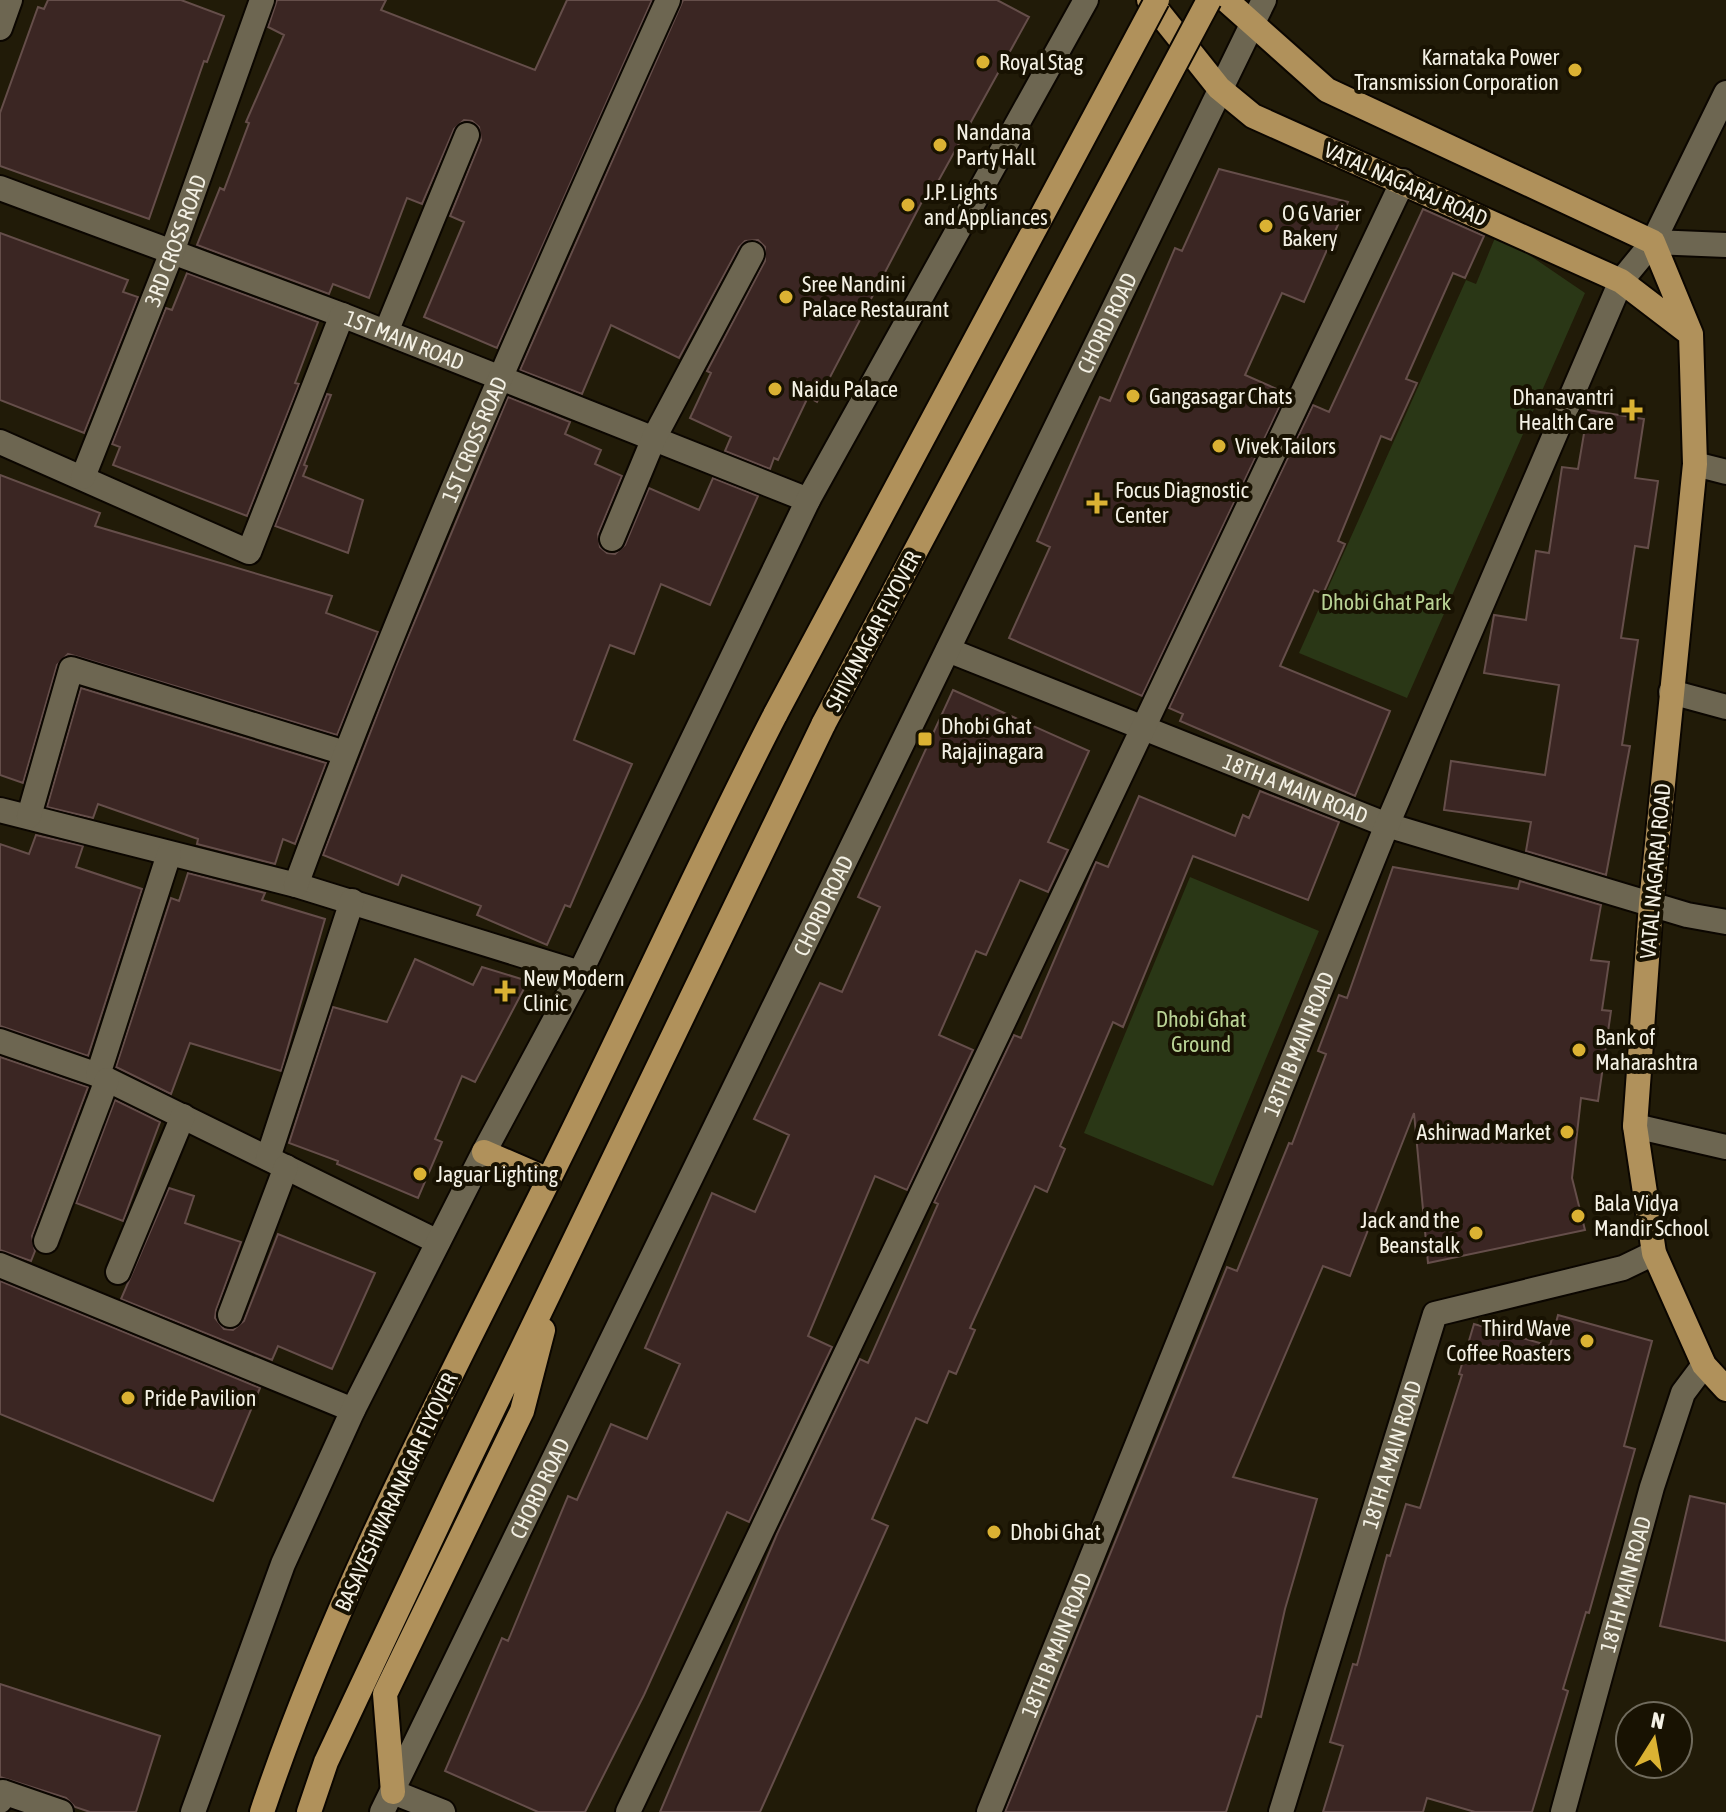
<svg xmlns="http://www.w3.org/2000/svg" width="1726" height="1812" font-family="'Asap Condensed',sans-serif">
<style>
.green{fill:#2a3716}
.building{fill:#3b2623;stroke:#654e4a;stroke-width:2}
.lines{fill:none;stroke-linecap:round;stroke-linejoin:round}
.minor-casing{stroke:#0b0600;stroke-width:28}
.major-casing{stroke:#0b0600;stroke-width:28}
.minor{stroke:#6d6651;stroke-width:24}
.major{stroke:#b0915b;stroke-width:24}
.major-bridge-casing{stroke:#0b0600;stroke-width:28;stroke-linecap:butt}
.major-bridge{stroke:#b0915b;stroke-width:24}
.poi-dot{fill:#dbb233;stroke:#181202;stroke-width:3}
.labels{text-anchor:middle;stroke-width:8;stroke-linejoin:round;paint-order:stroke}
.poi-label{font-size:22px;fill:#f4f1e5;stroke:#181202;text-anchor:start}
.street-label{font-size:22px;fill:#f4f1e5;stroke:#181202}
.park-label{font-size:22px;fill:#b9d395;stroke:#181202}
</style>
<rect width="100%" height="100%" fill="#211b08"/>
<!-- green -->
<path class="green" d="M1497,233L1585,293L1407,698L1299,653L1466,280L1476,284Z
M1190,877L1319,931L1213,1186L1084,1133Z"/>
<!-- building -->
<path class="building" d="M48,0H181L224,16L207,62L204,61L149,219L0,166V113L38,7L44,9Z
M277,0H386L381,10L535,70L567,0H652L497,348L424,317L464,222L450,216L481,140L479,127L472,121L464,120L454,129L422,204L407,198L369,298L333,284L329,294L197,245L220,188L224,190L249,123L246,122L284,35L268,27Z
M683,0H997L1029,17L930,196L926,194L817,402L808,397L778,460L774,458L770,469L725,451L731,437L690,418L711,373L707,371L765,261V247L758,240L745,241L739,247L679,358L611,325L582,394L520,370Z
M1219,169L1348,202L1304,302L1282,293L1245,375L1286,393L1142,696L1009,638L1050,547L1037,541L1100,397L1110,401L1175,248L1182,251Z
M1423,209L1484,236L1465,278L1453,273L1406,379L1417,383L1391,440L1381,436L1338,541L1345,544L1323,594L1314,590L1280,666L1390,711L1355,796L1180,721L1183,714L1169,708L1313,405L1329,412Z
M0,233L128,280L123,292L138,297L84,433L0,400Z
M187,273L318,322L295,383L299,384L247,516L113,465L120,447L112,444L166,308L172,310Z
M327,394L331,395L304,465L307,466L303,476L363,500L348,553L275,526Z
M508,397L570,422L565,434L601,450L595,464L622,476L598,534L600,547L607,553L615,554L625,545L649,488L699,510L713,478L758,496L710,605L661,584L634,654L610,645L574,740L632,764L570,907L565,905L547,945L477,915L481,906L402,875L398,885L323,855L396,666Z
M1588,410L1644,419L1635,478L1658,481L1648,548L1635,546L1621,638L1638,640L1622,745L1630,746L1606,875L1526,851L1531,822L1444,810L1451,761L1545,775L1559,685L1484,673L1494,615L1526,620L1536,551L1549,553L1562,467L1578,469Z
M0,475L100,513L95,526L332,596L326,613L378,632L337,735L68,654L57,665L23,783L0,775Z
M81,688L326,763L295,844L283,839L275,864L197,844L198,839L98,804L93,818L47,807Z
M953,690L1089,751L1048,842L1068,850L1048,892L1020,880L986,955L976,951L939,1035L973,1050L907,1190L875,1176L808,1336L832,1347L749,1522L727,1512L644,1695L585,1812H538L445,1771L502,1638L508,1641L568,1496L577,1500L611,1424L647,1439L680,1364L645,1348L712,1193L755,1212L789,1135L754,1119L820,983L842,992L880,907L858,897Z
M1260,791L1339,822L1308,900L1193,856L1123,1027L1113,1022L1060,1146L1065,1149L1047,1192L1035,1186L970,1328L975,1330L956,1374L949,1371L927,1423L916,1418L872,1519L888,1526L760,1812H660L777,1534L860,1359L868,1363L938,1204L934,1202L1014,1035L1021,1038L1096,862L1108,867L1139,796L1235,836L1243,815L1249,818Z
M36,835L83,846L76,867L142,889L88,1056L0,1026V844L29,854Z
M1393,867L1518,889L1520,881L1601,905L1591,960L1609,962L1602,1010L1611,1011L1598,1101L1581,1098L1572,1178L1585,1230L1428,1263L1414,1113L1350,1276L1323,1266L1233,1477L1317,1499L1285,1609L1261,1717L1257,1716L1226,1812H1005L1227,1267L1237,1271L1289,1143L1292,1144L1326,1054L1318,1051L1339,995L1347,998Z
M188,873L265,893L262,900L325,919L281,1071L190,1043L171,1094L116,1067L171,898L179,901Z
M415,959L473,985L482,967L528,981L475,1082L462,1076L435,1139L442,1142L418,1198L337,1164L338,1161L289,1143L333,1007L387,1022Z
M0,1057L88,1087L32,1236L35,1251L31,1261L0,1250Z
M115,1100L160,1122L123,1221L76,1203Z
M169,1188L194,1196L185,1223L241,1242L216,1310L215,1318L224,1329L233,1330L244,1321L278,1234L375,1273L332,1369L278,1346L272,1360L121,1299Z
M0,1281L260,1388L213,1501L0,1414Z
M1558,1315L1652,1341L1624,1446L1635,1449L1589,1613L1586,1612L1563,1689L1568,1691L1532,1812H1475L1427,1798L1423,1812H1323L1343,1746L1330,1742L1353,1664L1357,1665L1387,1555L1390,1556L1406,1504L1420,1508L1462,1375L1459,1374L1474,1324L1550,1346Z
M1690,1496L1726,1504V1641L1660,1626Z
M0,1684L160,1736L136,1812H90L75,1807L66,1798L0,1777Z"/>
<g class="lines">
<defs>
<g id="minor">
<path d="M0,28L10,0"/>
<path id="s1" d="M0,188L342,315L808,500"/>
<path d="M1653,242L1726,245"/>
<path d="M386,332L467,135"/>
<path d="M0,442L249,552L342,315"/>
<path d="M1695,464L1726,472"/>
<path id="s2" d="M83,477L172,252L262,0"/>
<path d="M612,539L654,438L752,254"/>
<path id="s3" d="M948,650L1387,825L1687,915L1726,922"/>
<path d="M1671,692L1726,707"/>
<path d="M0,810L296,885L580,973"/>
<path d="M29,816L71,669L345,753"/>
<path id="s4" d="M296,885C407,584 536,292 668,0"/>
<path d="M0,1041L98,1075L438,1242"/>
<path d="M98,1075L169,854"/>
<path d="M1635,1126L1726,1147"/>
<path d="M268,1158L352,901"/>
<path d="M46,1241L107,1080"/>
<path d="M0,1265L353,1410"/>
<path d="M118,1272L183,1116"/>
<path d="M230,1315L286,1167"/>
<path d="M393,1792L443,1812"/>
<path d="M0,1801L3,1792L61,1812"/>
<path d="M193,1812L283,1564L353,1410L484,1152L580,973L808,500L1086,0"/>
<path id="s5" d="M382,1812L1264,0"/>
<path d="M628,1812L1403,181"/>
<path id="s6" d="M989,1812L1387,825L1621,281L1653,242L1726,93"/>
<path id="s7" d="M1281,1812L1435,1314L1623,1268L1654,1253"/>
<path id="s8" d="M1563,1812L1652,1487L1683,1393L1704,1365"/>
</g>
<path id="major" d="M1149,0L1219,88L1253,116L1621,281L1689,333
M1226,0L1327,90L1653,242L1691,334L1695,464L1651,904L1635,1126L1654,1253L1704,1365L1726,1389
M484,1152L549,1180
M393,1792L385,1694L522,1411L543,1330
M262,1812C335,1594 444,1390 546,1185C625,1028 696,868 776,713
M309,1812L326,1762L455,1488L824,723"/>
</defs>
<!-- minor casing -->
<use href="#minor" class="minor-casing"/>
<!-- major casing -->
<use href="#major" class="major-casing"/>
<!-- minor -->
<use href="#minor" class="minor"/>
<!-- major -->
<use href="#major" class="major"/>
<defs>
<path id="major-bridge" d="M776,713L1157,0
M824,723L1209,0"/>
</defs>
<!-- major-bridge casing -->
<use href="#major-bridge" class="major-bridge-casing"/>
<!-- major-bridge -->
<use href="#major-bridge" class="major-bridge"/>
</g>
<!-- markers -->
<g class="poi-dot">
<circle cx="983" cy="62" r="8"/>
<circle cx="1575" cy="70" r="8"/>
<circle cx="940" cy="145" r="8"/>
<circle cx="908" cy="205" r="8"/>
<circle cx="1266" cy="226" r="8"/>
<circle cx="786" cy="297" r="8"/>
<circle cx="775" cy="389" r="8"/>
<circle cx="1133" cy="396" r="8"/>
<path d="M1628 398h8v8h8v8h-8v8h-8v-8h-8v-8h8z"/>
<circle cx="1219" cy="446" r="8"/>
<path d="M1093 491h8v8h8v8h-8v8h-8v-8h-8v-8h8z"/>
<rect x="917" y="731" width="16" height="16" rx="4"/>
<path d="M501 979h8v8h8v8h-8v8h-8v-8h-8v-8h8z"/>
<circle cx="1579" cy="1050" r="8"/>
<circle cx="1567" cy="1132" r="8"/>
<circle cx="420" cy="1174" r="8"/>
<circle cx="1578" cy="1216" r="8"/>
<circle cx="1476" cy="1233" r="8"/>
<circle cx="1587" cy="1341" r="8"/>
<circle cx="128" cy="1398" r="8"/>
<circle cx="994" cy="1532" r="8"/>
</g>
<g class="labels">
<!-- poi labels -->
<g class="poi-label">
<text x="1559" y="65" text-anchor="end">Karnataka Power<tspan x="1559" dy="25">Transmission Corporation</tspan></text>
<text x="999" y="70">Royal Stag</text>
<text x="956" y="140">Nandana<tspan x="956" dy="25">Party Hall</tspan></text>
<text x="924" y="200">J.P. Lights<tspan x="924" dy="25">and Appliances</tspan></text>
<text x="1282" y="221">O G Varier<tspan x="1282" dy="25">Bakery</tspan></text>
<text x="802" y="292">Sree Nandini<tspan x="802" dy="25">Palace Restaurant</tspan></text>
<text x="791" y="397">Naidu Palace</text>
<text x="1149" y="404">Gangasagar Chats</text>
<text x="1614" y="405" text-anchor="end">Dhanavantri<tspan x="1614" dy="25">Health Care</tspan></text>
<text x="1235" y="454">Vivek Tailors</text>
<text x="1115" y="498">Focus Diagnostic<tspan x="1115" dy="25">Center</tspan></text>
<text x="941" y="734">Dhobi Ghat<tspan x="941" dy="25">Rajajinagara</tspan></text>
<text x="523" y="986">New Modern<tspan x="523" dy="25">Clinic</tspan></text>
<text x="1595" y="1045">Bank of<tspan x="1595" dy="25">Maharashtra</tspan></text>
<text x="1551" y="1140" text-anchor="end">Ashirwad Market</text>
<text x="436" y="1182">Jaguar Lighting</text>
<text x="1594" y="1211">Bala Vidya<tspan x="1594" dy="25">Mandir School</tspan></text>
<text x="1460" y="1228" text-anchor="end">Jack and the<tspan x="1460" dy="25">Beanstalk</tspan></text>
<text x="1571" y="1336" text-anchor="end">Third Wave<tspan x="1571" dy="25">Coffee Roasters</tspan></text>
<text x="144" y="1406">Pride Pavilion</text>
<text x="1010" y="1540">Dhobi Ghat</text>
</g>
<!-- street labels -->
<g class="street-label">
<text transform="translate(1406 184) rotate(24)" y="8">VATAL NAGARAJ ROAD</text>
<text dy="8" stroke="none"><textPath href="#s2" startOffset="254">3RD CROSS ROAD</textPath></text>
<text dy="8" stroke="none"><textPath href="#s5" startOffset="1656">CHORD ROAD</textPath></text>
<text dy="8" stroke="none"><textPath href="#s1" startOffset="432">1ST MAIN ROAD</textPath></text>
<text dy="8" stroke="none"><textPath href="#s4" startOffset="480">1ST CROSS ROAD</textPath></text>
<text transform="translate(873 631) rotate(-62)" y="8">SHIVANAGAR FLYOVER</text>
<text dy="8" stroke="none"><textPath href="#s3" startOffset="374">18TH A MAIN ROAD</textPath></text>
<text transform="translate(1655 871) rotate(-85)" y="8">VATAL NAGARAJ ROAD</text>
<text dy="8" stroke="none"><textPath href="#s5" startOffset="1008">CHORD ROAD</textPath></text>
<text dy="8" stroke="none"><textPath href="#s6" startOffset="828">18TH B MAIN ROAD</textPath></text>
<text dy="8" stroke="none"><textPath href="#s7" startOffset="374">18TH A MAIN ROAD</textPath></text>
<text dy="8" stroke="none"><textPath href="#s5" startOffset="360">CHORD ROAD</textPath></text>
<text transform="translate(396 1492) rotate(-65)" y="8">BASAVESHWARANAGAR FLYOVER</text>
<text dy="8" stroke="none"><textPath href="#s8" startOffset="236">18TH MAIN ROAD</textPath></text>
<text dy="8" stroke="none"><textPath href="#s6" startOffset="180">18TH B MAIN ROAD</textPath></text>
</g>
<!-- park labels -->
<g class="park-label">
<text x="1386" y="610">Dhobi Ghat Park</text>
<text x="1201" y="1027">Dhobi Ghat<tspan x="1201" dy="25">Ground</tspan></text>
</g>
</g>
<!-- north arrow -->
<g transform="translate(1654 1740) rotate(11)"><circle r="38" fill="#181202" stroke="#706b5d" stroke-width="2"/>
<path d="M0-6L14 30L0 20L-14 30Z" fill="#dbb233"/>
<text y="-12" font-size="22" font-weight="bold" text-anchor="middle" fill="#f4f1e5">N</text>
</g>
</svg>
